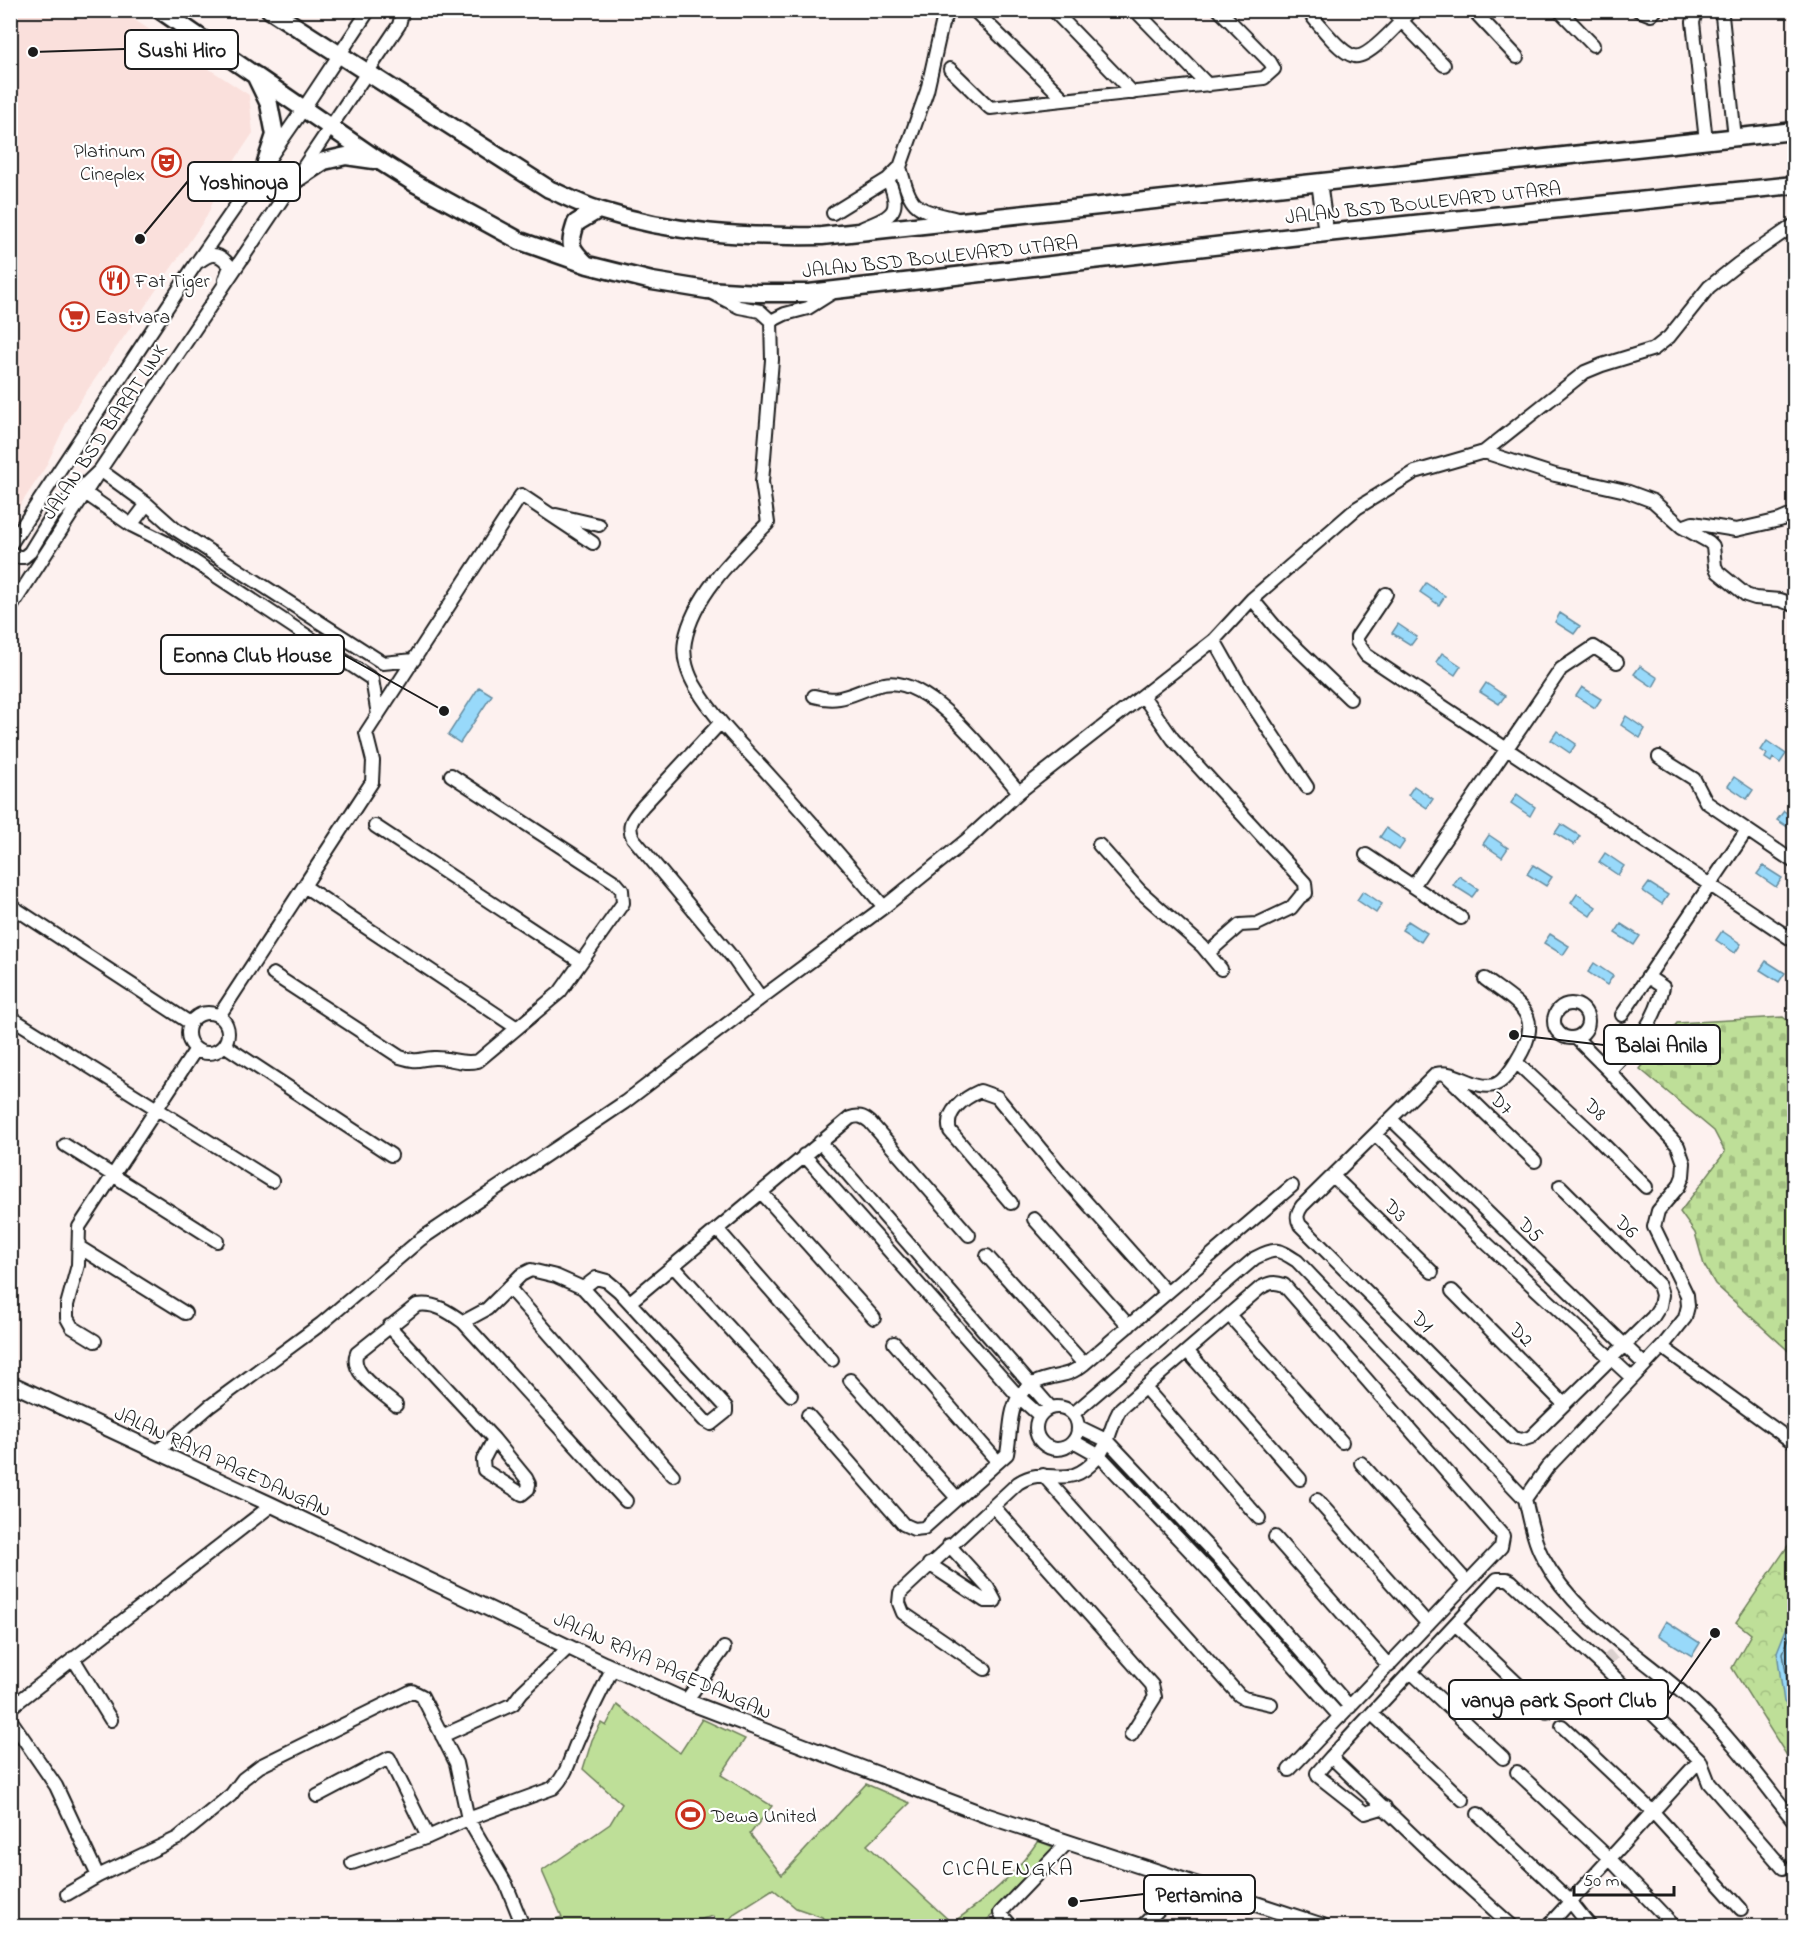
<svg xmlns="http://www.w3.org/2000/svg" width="1805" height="1937" font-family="'Indie Flower',sans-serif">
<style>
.built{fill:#fae0dc}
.cemetery{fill:url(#cemetery-stones);stroke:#6d7e5a;stroke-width:1.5}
.park{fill:url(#park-crowns);stroke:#6d7e5a;stroke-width:1.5}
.pitch{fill:#bedf98;stroke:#6d7e5a;stroke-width:1.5}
.water{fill:#98d9fa;stroke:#668da1;stroke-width:1.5}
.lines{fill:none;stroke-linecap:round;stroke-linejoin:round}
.shore{stroke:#4e6875;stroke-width:1.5}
.minor-tunnel{stroke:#dbd1cf;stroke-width:12;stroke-dasharray:12 6;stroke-linecap:butt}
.minor-casing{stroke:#1c1c1c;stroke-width:16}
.tertiary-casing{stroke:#1c1c1c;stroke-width:18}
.secondary-casing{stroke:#1c1c1c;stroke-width:21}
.minor{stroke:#fff;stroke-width:12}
.tertiary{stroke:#fff;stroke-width:14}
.secondary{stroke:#fff;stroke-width:16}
.labels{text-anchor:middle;stroke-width:4.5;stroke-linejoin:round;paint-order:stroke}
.poi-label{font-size:20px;fill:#1c1c1c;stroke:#fff;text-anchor:start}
.street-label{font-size:20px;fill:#1c1c1c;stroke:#fff}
.quarter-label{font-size:22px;letter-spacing:1.5px;fill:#1c1c1c;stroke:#fff}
.leader{fill:none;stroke:#1c1c1c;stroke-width:2}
.callout-dot{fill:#1c1c1c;stroke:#fff;stroke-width:2}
.callout{fill:#fff;stroke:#1c1c1c;stroke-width:2}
.callout-label{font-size:21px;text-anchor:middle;font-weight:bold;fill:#1c1c1c}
</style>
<defs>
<pattern id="cemetery-stones" width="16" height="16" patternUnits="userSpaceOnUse" patternTransform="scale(1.5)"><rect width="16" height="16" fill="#bedf98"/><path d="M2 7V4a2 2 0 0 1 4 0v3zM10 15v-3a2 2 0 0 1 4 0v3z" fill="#a3bf82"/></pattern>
<pattern id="park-crowns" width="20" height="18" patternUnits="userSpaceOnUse" patternTransform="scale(1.5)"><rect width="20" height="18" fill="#bedf98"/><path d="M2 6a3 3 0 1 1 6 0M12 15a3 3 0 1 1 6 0" fill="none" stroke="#a3bf82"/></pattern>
</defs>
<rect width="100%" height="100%" fill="#fdf1ef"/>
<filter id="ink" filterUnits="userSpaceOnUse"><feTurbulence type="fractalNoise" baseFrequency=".0167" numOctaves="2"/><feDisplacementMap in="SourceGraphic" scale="12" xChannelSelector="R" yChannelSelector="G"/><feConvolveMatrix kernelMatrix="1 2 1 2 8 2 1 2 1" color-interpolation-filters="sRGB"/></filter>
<g filter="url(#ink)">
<!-- built -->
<path class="built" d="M11,10L121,11L249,95L253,133L221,181L207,216L69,417L45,468L11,519Z"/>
<!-- cemetery -->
<path class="cemetery" d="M1783,1017L1794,1026V1356L1715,1284L1704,1265L1695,1233L1680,1212L1725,1152L1714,1131L1640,1069L1677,1023Z"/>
<!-- park -->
<path class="park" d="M1794,1537V1767L1732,1668L1751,1634L1736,1622Z"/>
<!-- pitch -->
<path class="pitch" d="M617,1705L680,1753L702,1719L745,1739L721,1775L772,1806L750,1834L782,1875L866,1784L910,1803L867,1845L952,1923C988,1898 1013,1877 1038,1841L1056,1848L1007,1902L980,1926H828L822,1917L796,1908L773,1889L735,1913L724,1926H719L713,1916L675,1926H532L562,1917L542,1871L610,1824L622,1804L583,1769L592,1740L601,1723L606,1726Z"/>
<!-- water -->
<path class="water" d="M1426,583L1445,596L1439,605L1420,592Z
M1560,613L1580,626L1574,634L1555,622Z
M1398,624L1417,637L1411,645L1392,633Z
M1442,653L1461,666L1455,675L1436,662Z
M1640,666L1658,678L1653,687L1634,674Z
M1486,683L1505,696L1499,704L1480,692Z
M479,687L492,695L460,743L448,735Z
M1582,687L1601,699L1595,708L1576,696Z
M1626,716L1645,729L1640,738L1621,725Z
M1557,731L1576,744L1570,753L1551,740Z
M1767,741L1786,754L1780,763L1773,758L1771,762L1765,758L1767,754L1761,750Z
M1734,777L1753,790L1747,799L1728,786Z
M1414,786L1433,799L1427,808L1408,795Z
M1517,794L1535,807L1530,816L1511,803Z
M1784,811L1794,818V831L1777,820Z
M1561,824L1580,836L1574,845L1555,833Z
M1386,828L1405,841L1399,850L1380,837Z
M1489,835L1508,848L1502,857L1483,844Z
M1605,853L1624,866L1618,875L1599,862Z
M1533,865L1552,877L1546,886L1527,874Z
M1763,866L1782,878L1776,887L1757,874Z
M1459,876L1478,889L1472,897L1453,885Z
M1649,883L1668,895L1662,904L1643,891Z
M1363,891L1382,904L1376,913L1357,900Z
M1577,894L1596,907L1590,916L1571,903Z
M1408,921L1427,933L1421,942L1402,930Z
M1621,924L1640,936L1634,945L1615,933Z
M1722,931L1741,944L1735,953L1716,940Z
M1550,934L1569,946L1563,955L1544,943Z
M1766,961L1785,973L1779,982L1760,970Z
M1594,963L1613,976L1607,985L1588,972Z
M1794,1609V1714L1784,1702L1777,1652Z
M1666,1621L1700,1643L1692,1656L1658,1635Z"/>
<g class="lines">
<!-- shore -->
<path class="shore" d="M1794,1625L1783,1653L1790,1699L1794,1705"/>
<!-- minor-tunnel -->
<path class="minor-tunnel" d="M1605,1662L1614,1654"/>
<defs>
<path id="minor" d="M974,10L1065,100
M1053,10L1133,93
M1135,10L1208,85
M1307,10C1317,22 1340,53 1354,56C1368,60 1401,21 1412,10
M1391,10L1444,65
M1473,10L1517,57
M1559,10L1593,45
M1638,10L1651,15L1656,10
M1697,10L1693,22L1706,141
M1717,10L1722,16L1735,138
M950,69L990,108L1264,78L1274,69L1270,62L1219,10
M900,167C912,211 914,208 957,219
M833,213L888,179L900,167L927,91L942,24L950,10
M863,228C894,215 902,212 888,179
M200,261C213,251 220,254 230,266L225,280
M712,293L739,307L760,311L771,321L785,314L808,308L835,291
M771,321L772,360L762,482L768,523C736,555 693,596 685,641C682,657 688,675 697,689C716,721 745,748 770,776C809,819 847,863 884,907
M1484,452L1555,475L1626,491L1653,501L1682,527L1709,542L1713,546L1715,566L1718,572L1746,595L1755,598L1780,600L1794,605
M85,493L131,525L165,542L372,679L378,715
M556,515L599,525
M131,525L147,504
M1682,527L1693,523L1736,530L1780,520L1794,514
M10,545L193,268L304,108L369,10
M10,552L18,557H24L30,552L52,516L100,470L147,504L175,529L383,663L414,660
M1386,594L1357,637V642L1366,655L1794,941
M1252,599L1278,630L1350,699
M10,609L100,470L399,25L403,10
M1214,640L1240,686L1307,787
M814,696C844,705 857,689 884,684C929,674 992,761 1019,792
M1143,696L1173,739L1305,883L1306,893L1300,897L1291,908L1257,924L1240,925L1208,953
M721,722L643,806C634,817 626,824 633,838L733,958L761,998
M1659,757L1694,779L1706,802L1794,862
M375,826L581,962
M1099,845L1140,891L1202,946L1221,969
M1366,855L1461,918
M304,886L517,1028
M1413,886L1561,669L1594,647L1617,662
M10,905L190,1023
M273,974L400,1057C420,1063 417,1059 434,1058C450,1057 461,1065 478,1061L560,992L623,903L622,890L615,882L451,775
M1485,979C1521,1006 1546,1015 1516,1062C1511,1070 1504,1082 1494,1085C1474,1090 1455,1069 1436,1074L1302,1206C1297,1213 1296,1218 1300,1225L1513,1438L1522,1440L1531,1437L1653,1317L1660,1306L1662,1295L1659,1285L1560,1186
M1554 1021a17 17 0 1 1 34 0a17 17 0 1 1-34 0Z
M188 1033a20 20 0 1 1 40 0a20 20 0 1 1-40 0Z
M1622,1015L1747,830
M219,1016L372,782L373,761L366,733L521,495L593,543
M10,1017L272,1181
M1576,1038L1609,1071L1678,1146L1684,1163L1683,1176L1679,1186L1658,1211L1654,1227L1687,1295L1688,1306L1685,1318L1662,1347L1547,1468L1525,1499C1530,1519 1533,1539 1542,1556C1576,1620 1642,1655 1693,1702C1731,1737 1762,1781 1794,1821
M224,1045L391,1155
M1516,1062L1590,1131L1646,1187
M1609,1071C1635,1044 1655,1024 1663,987L1648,977
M1446,1075L1535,1161
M1391,1119L1645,1365
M1376,1135L1483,1240L1632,1378
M820,1142L1050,1407
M65,1145L217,1241
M804,1155L1018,1396L1039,1415
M1333,1176L1432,1272
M761,1192L874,1318
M1011,1203L950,1131C944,1112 964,1098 980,1091L997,1097L1063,1176L1167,1293
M1034,1219L1129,1326
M718,1230L832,1360
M79,1247L185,1313
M987,1256L1084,1364
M673,1266L791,1395
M509,1288L673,1475
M1452,1291L1564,1404
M630,1302C704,1241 776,1179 850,1118C858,1115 863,1116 870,1122L969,1235
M1230,1316L1342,1442
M463,1322L626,1501
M389,1326L494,1439
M95,1341L72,1327L67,1318V1305L78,1265L79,1227L196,1049
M894,1343L998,1462
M1662,1347L1794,1443
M1188,1352L1300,1479
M850,1380L957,1498
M1146,1389L1259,1518
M396,1405C383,1393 348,1373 357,1353L417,1305C435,1302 449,1312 463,1322L487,1309L521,1275L531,1270L556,1276L583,1288L704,1420L711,1424L726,1412V1407L619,1291L607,1281L596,1278L583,1288
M1036 1428a21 21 0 1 1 42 0a21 21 0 1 1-42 0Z
M1074,1413L1255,1258C1276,1247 1278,1249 1297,1261L1525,1499
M808,1415L903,1524L914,1529L924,1528L1007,1454C1013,1419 1006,1388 1049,1378C1065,1374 1070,1375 1084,1364L1292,1186
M1079,1427L1108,1441L1224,1564L1350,1707
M494,1439L526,1478L529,1484L528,1489L522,1494L484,1470L483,1460Z
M1075,1442L1100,1456L1212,1574L1340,1717
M158,1451L210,1406L321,1324L421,1239L625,1102L761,998L884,907L968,839L1019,792L1214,640L1252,599L1357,508L1415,472L1484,452L1585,372L1602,365L1654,349L1669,337L1709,287L1738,264L1794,225
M1361,1463L1467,1582
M1043,1475L1239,1695L1244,1698L1271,1704
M1317,1500L1428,1624
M993,1506L1152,1685L1155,1697L1131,1735
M1275,1537L1389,1666
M929,1564L985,1601H995L988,1588L949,1545
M1456,1625L1547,1712
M73,1658L111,1720
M985,1669L903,1613L899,1603L900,1593L1018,1483C1049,1463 1066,1494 1097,1458C1110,1444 1110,1424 1121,1408L1260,1288C1269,1283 1274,1281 1284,1285L1503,1536L1501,1547L1289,1770
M1411,1672L1503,1758
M686,1701L724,1648
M10,1708L272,1505
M1372,1714L1463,1800
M10,1719L56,1786L98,1876
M1562,1726L1652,1811L1741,1909
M442,1736L513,1704L522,1692L569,1647
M1331,1757L1317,1773L1318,1776L1365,1813L1385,1807
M1700,1760L1709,1783L1783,1868
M1517,1772L1609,1858L1674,1926
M317,1796L389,1758L428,1837
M1478,1814L1570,1901L1590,1926
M352,1863L428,1837L468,1819L553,1788C566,1776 569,1762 575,1747C586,1720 600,1694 613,1667
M67,1894L98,1876L178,1838L231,1795L243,1779L260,1766L412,1691L422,1696L456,1763L468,1819L506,1884L523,1926
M1011,1926L1000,1913L1068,1842
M1142,1926L1187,1882
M1512,1926L1429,1851L1331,1757L1497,1579H1507L1511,1581L1601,1664L1700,1760L1548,1926"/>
<path id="tertiary" d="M1319,182L1326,233
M10,1383L272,1505L604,1664L686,1701L985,1815L1323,1926"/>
<path id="secondary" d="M160,10L378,160L416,184L520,241L588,265L652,281L707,290L757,293H809L1326,233L1794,185
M270,10L549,189C565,196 582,205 599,210C674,234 745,237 822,236L1794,131
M255,75L269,104L275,135L266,162
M295,180L324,161L346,156L374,160
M585,263C569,247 569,245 576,223L598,210"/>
</defs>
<!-- minor casing -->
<use href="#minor" class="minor-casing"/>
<!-- tertiary casing -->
<use href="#tertiary" class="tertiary-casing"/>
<!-- secondary casing -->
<use href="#secondary" class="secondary-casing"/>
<!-- minor -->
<use href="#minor" class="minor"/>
<!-- tertiary -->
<use href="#tertiary" class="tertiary"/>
<!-- secondary -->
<use href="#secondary" class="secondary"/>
</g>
</g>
<!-- icons -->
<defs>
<symbol id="theatre-ring" viewBox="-11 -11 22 22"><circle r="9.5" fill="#fff" stroke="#c8321e" stroke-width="1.5"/><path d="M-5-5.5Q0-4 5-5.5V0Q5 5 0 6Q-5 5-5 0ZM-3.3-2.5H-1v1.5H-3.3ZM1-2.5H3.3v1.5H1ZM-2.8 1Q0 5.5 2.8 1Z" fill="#c8321e"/></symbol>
<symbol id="restaurant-ring" viewBox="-11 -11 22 22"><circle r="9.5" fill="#fff" stroke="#c8321e" stroke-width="1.5"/><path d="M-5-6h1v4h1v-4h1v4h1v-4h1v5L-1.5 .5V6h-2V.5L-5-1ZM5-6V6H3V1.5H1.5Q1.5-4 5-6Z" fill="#c8321e"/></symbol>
<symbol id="supermarket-ring" viewBox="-11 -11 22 22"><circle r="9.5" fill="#fff" stroke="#c8321e" stroke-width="1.5"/><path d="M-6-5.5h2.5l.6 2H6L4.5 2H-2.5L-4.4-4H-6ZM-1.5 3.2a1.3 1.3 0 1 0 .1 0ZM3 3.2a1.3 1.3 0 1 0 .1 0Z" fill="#c8321e"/></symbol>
<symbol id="stadium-ring" viewBox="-11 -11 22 22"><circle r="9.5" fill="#fff" stroke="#c8321e" stroke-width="1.5"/><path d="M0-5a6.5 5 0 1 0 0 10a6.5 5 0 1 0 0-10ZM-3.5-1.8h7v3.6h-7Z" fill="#c8321e"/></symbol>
</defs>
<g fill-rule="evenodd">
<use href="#theatre-ring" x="150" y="146" width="33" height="33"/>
<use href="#restaurant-ring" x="98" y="264" width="33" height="33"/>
<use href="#supermarket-ring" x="58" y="300" width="33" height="33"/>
<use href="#stadium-ring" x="674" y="1798" width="33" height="33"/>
</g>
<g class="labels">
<!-- poi labels -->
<g class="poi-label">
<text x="145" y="157" text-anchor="end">Platinum<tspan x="145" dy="23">Cineplex</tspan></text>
<text x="135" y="287">Fat Tiger</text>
<text x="95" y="323">Eastvara</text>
<text x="711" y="1822">Dewa United</text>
</g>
<!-- street labels -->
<g class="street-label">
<text transform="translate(1423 202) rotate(-6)" y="7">JALAN BSD BOULEVARD UTARA</text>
<text transform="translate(940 256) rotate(-6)" y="7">JALAN BSD BOULEVARD UTARA</text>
<text transform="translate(104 431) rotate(-56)" y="7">JALAN BSD BARAT LINK</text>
<text transform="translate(1502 1103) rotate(44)" y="7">D7</text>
<text transform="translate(1596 1109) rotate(44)" y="7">D8</text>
<text transform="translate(1396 1210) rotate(44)" y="7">D3</text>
<text transform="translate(1627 1226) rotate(45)" y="7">D6</text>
<text transform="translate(1531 1229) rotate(44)" y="7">D5</text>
<text transform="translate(1423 1321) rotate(45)" y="7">D1</text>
<text transform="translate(1522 1334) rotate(45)" y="7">D2</text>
<text transform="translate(223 1461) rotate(25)" y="7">JALAN RAYA PAGEDANGAN</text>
<text transform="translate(663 1665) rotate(24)" y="7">JALAN RAYA PAGEDANGAN</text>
</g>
<!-- quarter labels -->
<g class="quarter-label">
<text x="1008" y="1875">CICALENGKA</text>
</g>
</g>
<!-- callouts -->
<path class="leader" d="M33 52L125 49M140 239L188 181M444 711L344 655M1514 1035L1604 1045M1715 1633L1668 1700M1073 1902L1144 1894"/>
<g class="callout-dot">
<circle cx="33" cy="52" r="6"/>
<circle cx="140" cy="239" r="6"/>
<circle cx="444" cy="711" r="6"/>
<circle cx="1514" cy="1035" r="6"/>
<circle cx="1715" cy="1633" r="6"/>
<circle cx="1073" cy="1902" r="6"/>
</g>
<g class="callout">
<rect x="125" y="30" width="113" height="39" rx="6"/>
<rect x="188" y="162" width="112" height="39" rx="6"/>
<rect x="161" y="635" width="183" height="39" rx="6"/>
<rect x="1604" y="1025" width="116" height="39" rx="6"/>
<rect x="1449" y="1680" width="219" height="39" rx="6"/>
<rect x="1144" y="1875" width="111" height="39" rx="6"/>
</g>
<g class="callout-label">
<text x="182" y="57">Sushi Hiro</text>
<text x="244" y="189">Yoshinoya</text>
<text x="252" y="662">Eonna Club House</text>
<text x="1662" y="1052">Balai Anila</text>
<text x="1559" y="1707">vanya park Sport Club</text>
<text x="1199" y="1902">Pertamina</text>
</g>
<!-- margin -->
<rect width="1805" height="1937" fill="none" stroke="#fff" stroke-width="36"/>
<rect x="18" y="18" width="1769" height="1901" fill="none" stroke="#1c1c1c" stroke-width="2" filter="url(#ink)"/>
<!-- scale -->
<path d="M1574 1886v9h100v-9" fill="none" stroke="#1c1c1c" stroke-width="3"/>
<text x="1583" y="1886" font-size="18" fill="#1c1c1c" stroke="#ffffff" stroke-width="4.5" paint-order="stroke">50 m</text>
</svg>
